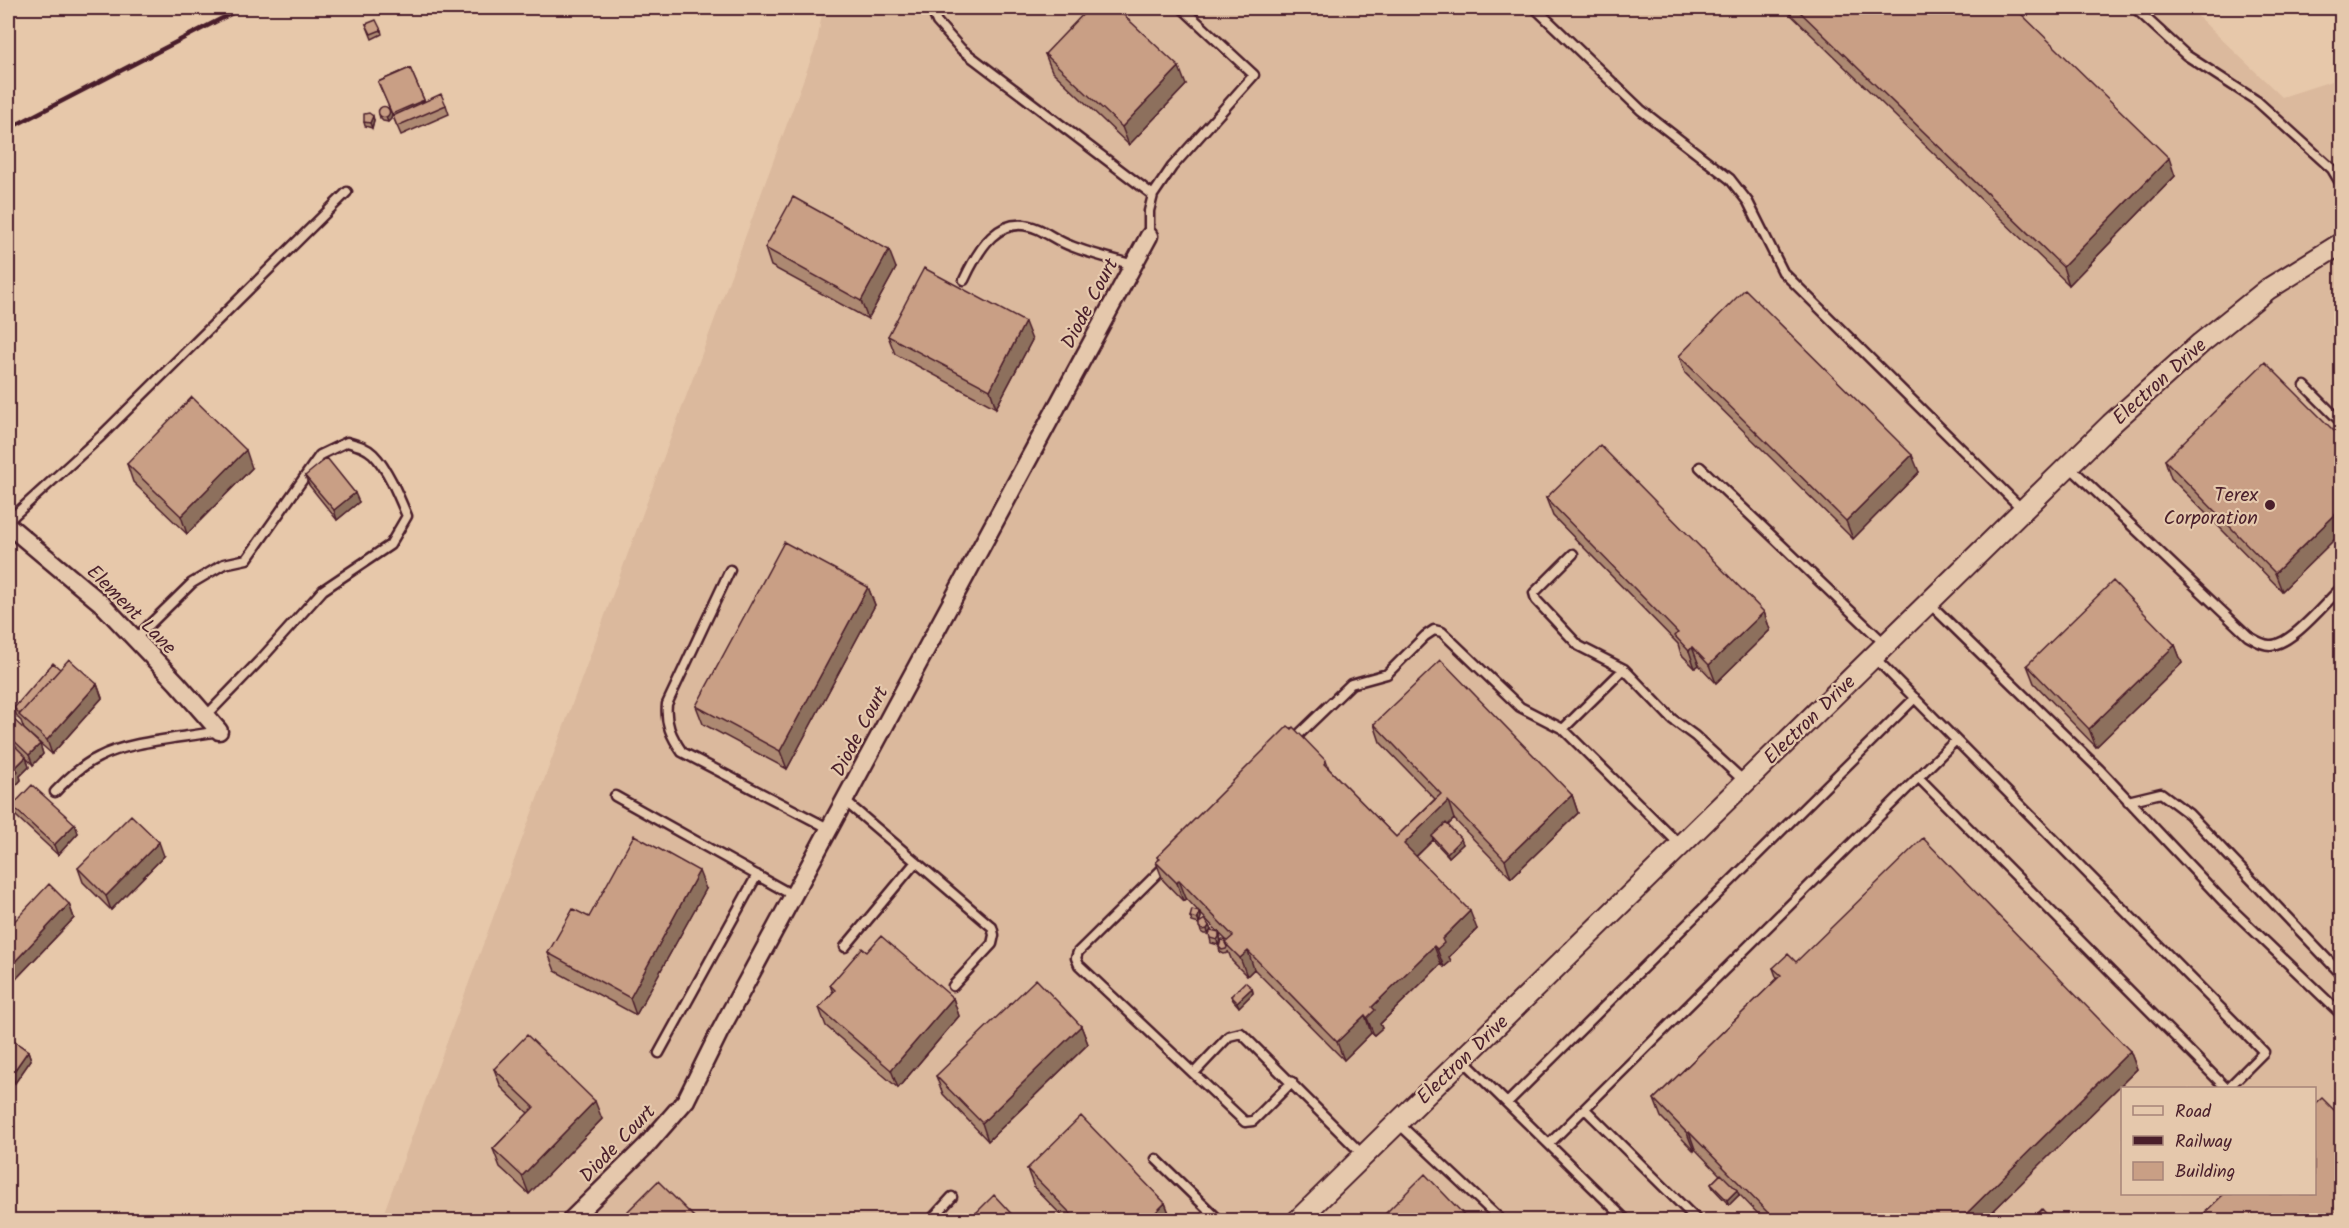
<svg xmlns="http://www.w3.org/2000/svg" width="2349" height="1228" font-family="Kalam,sans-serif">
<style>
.built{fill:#dbb99d;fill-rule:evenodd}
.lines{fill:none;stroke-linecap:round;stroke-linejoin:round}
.service-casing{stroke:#4a1f2b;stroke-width:13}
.minor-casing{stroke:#4a1f2b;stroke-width:21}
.tertiary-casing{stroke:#4a1f2b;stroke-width:24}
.service{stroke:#e5c8ac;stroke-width:8}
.minor{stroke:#e5c8ac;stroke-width:16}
.tertiary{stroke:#e5c8ac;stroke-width:20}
.rail{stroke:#4a1f2b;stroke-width:4.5}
.wall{fill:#ad8972;stroke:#4a1f2b;stroke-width:1.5;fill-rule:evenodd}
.shaded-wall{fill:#8d6f5d;stroke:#4a1f2b;stroke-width:1.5}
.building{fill:#c99f85;stroke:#4a1f2b;stroke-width:1.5}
.poi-dot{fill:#4a1f2b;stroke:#e5c8ac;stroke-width:2}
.labels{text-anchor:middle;stroke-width:4.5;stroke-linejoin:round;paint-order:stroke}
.street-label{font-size:20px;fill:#4a1f2b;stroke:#e5c8ac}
.poi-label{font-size:20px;fill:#4a1f2b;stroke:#e5c8ac;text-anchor:end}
</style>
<rect width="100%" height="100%" fill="#e7c8aa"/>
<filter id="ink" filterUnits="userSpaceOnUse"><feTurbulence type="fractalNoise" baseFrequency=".0167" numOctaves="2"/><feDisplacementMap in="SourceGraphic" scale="12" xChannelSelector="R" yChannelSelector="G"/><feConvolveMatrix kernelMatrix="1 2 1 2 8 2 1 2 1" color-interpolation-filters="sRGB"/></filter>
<g filter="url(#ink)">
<!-- built -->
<path class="built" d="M823,8H2189L2282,97L2341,78V1220H381L817,43ZM2122,1088H2314V1194H2122Z"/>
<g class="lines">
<defs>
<path id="service" d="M931,8L937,22L961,49L1153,195
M1535,8L1641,110L1730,179L1748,202L1783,272L2023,510
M2135,8L2186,55L2257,101L2332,169L2342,186
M1149,236V211L1153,195L1172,167L1254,75L1182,8
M964,280C978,250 999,212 1038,229C1049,234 1059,242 1071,246C1091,254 1113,259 1134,265
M2305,386L2342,423
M2069,466L2248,636C2255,640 2262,645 2270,645C2291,646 2326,602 2342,587
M1700,467L1885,644
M8,521L100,437L347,192
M1573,554L1534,593L1536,600L1579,646L1624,669L1672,719L1695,736L1745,782
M730,570L667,704C665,723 671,736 682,752L830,829
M1929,603L2099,769L2222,900L2342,1015
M135,639L192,583L224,564L247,559L320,455L347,442C357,445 366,447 373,454C388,469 399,497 407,516L390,545L323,590L262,658L206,716
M1874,657L2264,1052L2228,1088
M1624,669L1563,729L1680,845
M1293,740L1351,684L1387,674L1425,636L1434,630L1442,632L1520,707L1563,729
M1918,777L2226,1088
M55,792C68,778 82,765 99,757C129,741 184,738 218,731
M615,796L794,896
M2128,801L2161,793L2189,814L2342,975
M846,802L992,927L994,935L992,944L953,986
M1166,865L1078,952L1076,958L1079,965L1245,1122L1253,1121L1292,1082
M845,947L915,863
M659,1053L757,875
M1463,1060L1626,1220
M1194,1073L1229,1036L1241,1033L1363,1155
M1507,1103L1915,698
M1585,1109L1697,1220
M1398,1123L1501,1220
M1549,1144L1956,740
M1156,1159L1219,1220
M931,1220L952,1197"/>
<path id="minor" d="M8,525L102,604L177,683L219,731
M571,1220L646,1146L686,1100L719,1033L1149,236"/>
<path id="tertiary" d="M1298,1220L2111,424L2201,343L2268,289L2342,243"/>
</defs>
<!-- service casing -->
<use href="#service" class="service-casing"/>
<!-- minor casing -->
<use href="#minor" class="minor-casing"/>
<!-- tertiary casing -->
<use href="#tertiary" class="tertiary-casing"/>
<!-- service -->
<use href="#service" class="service"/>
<!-- minor -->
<use href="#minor" class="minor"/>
<!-- tertiary -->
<use href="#tertiary" class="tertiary"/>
<!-- rail -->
<path class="rail" d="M8,129L242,8"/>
</g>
<!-- wall -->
<path class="wall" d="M1784,8H2015L2175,176L2069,285Z
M366,24L381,30L382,34L372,39Z
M1045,54L1186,85L1129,145L1052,71Z
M410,68L425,102L446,105L449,114L401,135L391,112L392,114L391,119L388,122L383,121L380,118L379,114L390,109L378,82Z
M374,120L372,128L365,126L364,122Z
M765,248L896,268L868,319L771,266Z
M888,336L1032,340L996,408L895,354Z
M1679,356L1919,472L1853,539L1685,373Z
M2342,439V532L2282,591L2171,478L2165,460Z
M127,464L252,468L187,534L133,482Z
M305,476L359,502L337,520L309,485Z
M1546,498L1764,612L1770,630L1716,683L1699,665L1695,668L1681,654L1678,644L1553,516Z
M868,587L875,605L787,769L703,724L696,706Z
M2175,645L2182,663L2096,747L2034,683L2027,665Z
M60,669L97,684L102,698L52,754L24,729L21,721L17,717L14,708Z
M8,719L40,744L43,754L33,765L26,758L29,767L20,776L21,780L10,792L9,790L10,793L8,795Z
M1374,724L1572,795L1578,813L1511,878L1454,819L1448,825L1463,844L1449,857L1433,840L1416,857L1477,929L1449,957L1451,961L1444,967L1441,964L1380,1024L1382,1028L1374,1035L1371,1033L1344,1060L1254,969L1247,976L1232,961L1228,951V953L1224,954L1220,952L1219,947L1220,943L1218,945L1211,943L1210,938L1218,932L1199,912L1201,917L1199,923L1209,926L1211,930L1208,934H1204L1201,932L1199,924L1192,922L1190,917L1199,912L1186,898L1183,901L1163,880L1156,862L1159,860L1157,857L1330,770L1396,837L1435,799L1380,742ZM1219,933L1227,941L1221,940Z
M12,806L78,833L58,855L16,816Z
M164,856L111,910L83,882L78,868Z
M706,889L636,1015L555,971L548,953L589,917Z
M69,904L74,918L13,982L8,977V928Z
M867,952L953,998L959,1016L898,1088L826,1026L819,1008L833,993L830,985Z
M1796,962L2130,1051L2137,1069L1983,1221H1765L1739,1194V1195L1729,1205L1713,1188L1711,1184L1720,1175L1695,1149L1694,1151L1661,1117L1654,1099L1777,979L1773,968Z
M1252,988L1253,993L1239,1007L1233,1000L1231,996Z
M1081,1026L1088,1044L988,1141L943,1094L936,1076Z
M8,1037L28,1051L31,1060L15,1083L8,1078Z
M494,1069L602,1119L529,1194L500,1167L493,1149L528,1113L501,1087Z
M1027,1169L1165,1203L1172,1221H1067L1034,1187Z"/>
<!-- shaded-wall -->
<path class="shaded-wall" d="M1179,67L1186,85L1129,145L1122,127Z
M390,110L392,114L391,119L388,122L386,117Z
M373,116L374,120L372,128L370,123Z
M2169,158L2175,176L2069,285L2063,267Z
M889,250L896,268L868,319L861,301Z
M8,275L11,286L8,296Z
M1025,322L1032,340L996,408L990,390Z
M246,450L252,468L187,534L181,516Z
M1912,455L1919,472L1853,539L1846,521Z
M355,493L359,502L337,520L334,510Z
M2342,508V532L2282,591L2275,573Z
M868,587L875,605L787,769L780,751Z
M1764,612L1770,630L1716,683L1709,665Z
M2175,645L2182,663L2096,747L2089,729Z
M1692,647L1699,665L1695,668L1689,651Z
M97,684L102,698L52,754L47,740Z
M40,744L43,754L33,765L29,755Z
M26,757L29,767L20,776L21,780L10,792L8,782L15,768Z
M1326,761L1333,779L1324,764Z
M1572,795L1578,813L1511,878L1505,860Z
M1448,801L1454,819L1434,839L1432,836L1433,840L1410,862L1404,844Z
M75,824L78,833L58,855L54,845Z
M1461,839L1463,844L1449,857L1447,853Z
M159,842L164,856L111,910L106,896Z
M699,871L706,889L636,1015L630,998Z
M1179,880L1186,898L1183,901L1177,883Z
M69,904L74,918L13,982L8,969Z
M1470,911L1477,929L1449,957L1451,961L1444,967L1437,949L1442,939Z
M1199,912L1201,917L1199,924L1198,919Z
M1209,926L1211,930L1208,934L1207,929Z
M1219,932L1221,942L1218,945L1217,940Z
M1434,946L1441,964L1380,1024L1382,1028L1374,1035L1367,1018L1372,1007Z
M1248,951L1254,969L1247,976L1240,958Z
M1252,988L1253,993L1239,1007L1237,1002Z
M953,998L959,1016L898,1088L891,1070Z
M1365,1015L1371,1033L1344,1060L1337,1042Z
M1081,1026L1088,1044L988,1141L982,1123Z
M28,1051L31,1060L15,1083L12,1074Z
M2130,1051L2137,1069L1983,1221H1959Z
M595,1101L602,1119L529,1194L522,1176Z
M1689,1132L1695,1149L1694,1151L1687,1133Z
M1737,1190L1739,1195L1729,1205L1727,1200Z
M1165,1203L1172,1221H1147Z"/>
<!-- building -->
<path class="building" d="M1089,8H1116L1179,67L1122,127L1045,54Z
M1796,8H2015L2169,158L2063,267Z
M376,20L381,30L371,34L366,24Z
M410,68L424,100L392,114L378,82Z
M441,94L446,105L397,126L393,116Z
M378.5 112a5.5 5.5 0 1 1 11 0a5.5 5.5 0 1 1-11 0Z
M369,113L373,116L370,123L364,122V114Z
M793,197L889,250L861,301L765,248Z
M924,268L1025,322L990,390L888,336Z
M1745,289L1912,455L1846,521L1679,356Z
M2265,362L2342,439V508L2275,573L2165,460Z
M192,397L246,450L181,516L127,464Z
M1600,445L1764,612L1709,665L1692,647L1689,651L1675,636L1678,633L1546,498Z
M327,458L355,493L334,510L305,476Z
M784,542L868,587L780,751L696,706Z
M2113,581L2175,645L2089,729L2027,665Z
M69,659L97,684L47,740L19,715Z
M1441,660L1572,795L1505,860L1448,801L1404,844L1470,911L1442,939L1444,943L1437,949L1434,946L1372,1007L1375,1010L1367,1018L1365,1015L1337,1042L1248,951L1240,958L1225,943L1233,936L1179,880L1177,883L1156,862L1160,859L1157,857L1288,726L1292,729L1293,727L1326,761L1324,764L1396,837L1441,794L1374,724Z
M53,663L60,669L20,714L14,708Z
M10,716L40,744L29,755L8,735V719Z
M8,739L26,757L15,768L18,771L8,782V759L10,762L8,759Z
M32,785L75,824L54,845L12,806Z
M131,815L159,842L106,896L78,868Z
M1446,823L1461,839L1447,853L1432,836Z
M634,835L699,871L630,998L548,953L573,909L589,917Z
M1923,838L2130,1051L1959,1221H1776L1689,1132L1687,1133L1654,1099L1781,975L1773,968L1788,954L1796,962Z
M49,884L69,904L8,969V928Z
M1192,910L1199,912L1198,919L1190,917Z
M1205,919L1209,926L1207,929L1203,930L1199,927V923Z
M1211,930L1219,932V937L1217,940L1210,938L1209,934Z
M881,936L953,998L891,1070L819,1008L835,990L830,985L862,948L867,952Z
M1221,940L1227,941L1225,943L1227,947L1226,949L1222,950L1219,947Z
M1036,979L1081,1026L982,1123L936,1076Z
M1245,982L1252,988L1237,1002L1231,996Z
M527,1035L595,1101L522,1176L493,1149L534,1107L494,1069Z
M8,1037L28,1051L12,1074L8,1071Z
M2322,1098L2342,1118V1221H2196L2224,1194H2314V1105Z
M1081,1116L1165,1203L1147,1221H1078L1027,1169Z
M1425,1174L1470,1221H1378Z
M1721,1174L1737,1190L1727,1200L1711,1184Z
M658,1181L698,1221H618Z
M994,1195L1018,1221H968Z
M2042,1209L2053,1221H2030Z"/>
</g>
<!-- markers -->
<circle class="poi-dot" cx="2270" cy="505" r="6"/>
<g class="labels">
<!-- street labels -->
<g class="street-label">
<text transform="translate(1089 303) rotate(-62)" y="7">Diode Court</text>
<text transform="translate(2159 381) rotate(-42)" y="7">Electron Drive</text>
<text transform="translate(132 609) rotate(45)" y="7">Element Lane</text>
<text transform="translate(1809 719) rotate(-44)" y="7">Electron Drive</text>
<text transform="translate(859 731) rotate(-62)" y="7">Diode Court</text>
<text transform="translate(1462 1059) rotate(-44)" y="7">Electron Drive</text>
<text transform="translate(617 1143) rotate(-46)" y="7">Diode Court</text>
</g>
<!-- poi labels -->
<g class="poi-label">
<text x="2258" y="501">Terex<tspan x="2258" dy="23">Corporation</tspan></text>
</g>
</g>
<!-- margin -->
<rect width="2349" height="1228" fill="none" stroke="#e5c8ac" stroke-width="30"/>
<rect x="15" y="15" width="2319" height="1198" fill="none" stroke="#4a1f2b" stroke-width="2" filter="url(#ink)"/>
<!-- legend -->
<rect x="2121" y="1087" width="195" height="108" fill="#e5c8ac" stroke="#a78478" stroke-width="1.5"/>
<rect x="2133" y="1106" width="30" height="9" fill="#e5c8ac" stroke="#a78478" stroke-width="1.5"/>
<text x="2175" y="1117" font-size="18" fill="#4a1f2b">Road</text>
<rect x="2133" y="1136" width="30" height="9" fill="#4a1f2b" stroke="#a78478" stroke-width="1.5"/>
<text x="2175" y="1147" font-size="18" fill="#4a1f2b">Railway</text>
<rect x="2133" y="1162" width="30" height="18" fill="#c99f85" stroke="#a78478" stroke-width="1.5"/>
<text x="2175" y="1177" font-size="18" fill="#4a1f2b">Building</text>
</svg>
